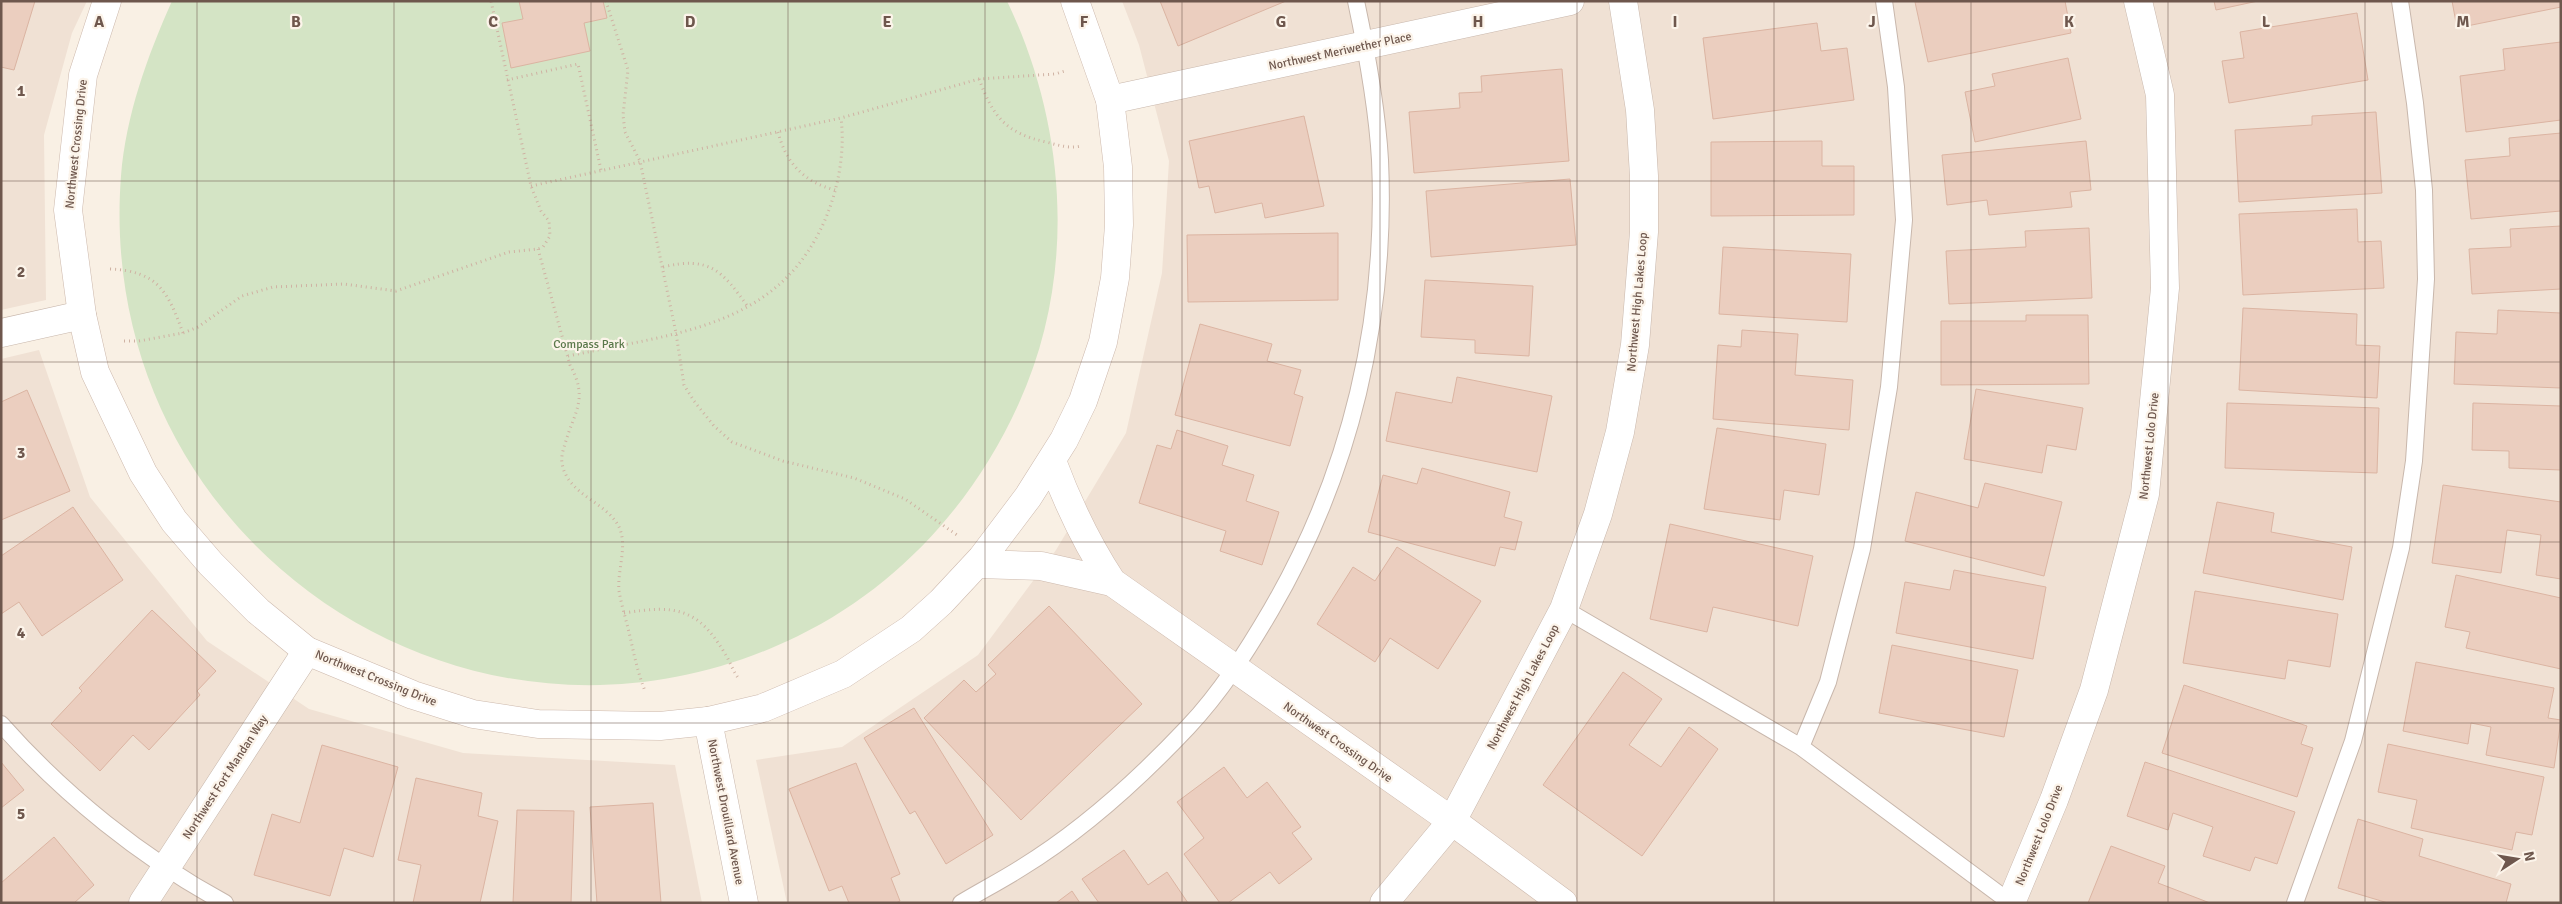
<svg xmlns="http://www.w3.org/2000/svg" width="2562" height="904" font-family="Signika,sans-serif">
<style>
.residential{fill:#f0e1d4}
.green{fill:#d4e4c5}
.building{fill:#ebcebf;stroke:#dbb4a2}
.lines{fill:none;stroke-linecap:round;stroke-linejoin:round}
.lane-casing{stroke:#c8b7ac;stroke-width:18}
.street-casing{stroke:#c8b7ac;stroke-width:29}
.secondary-casing{stroke:#cdb9ad;stroke-width:29}
.path{stroke:#cfb2a3;stroke-width:3;stroke-dasharray:1 4;stroke-linecap:butt}
.lane{stroke:#fff;stroke-width:16}
.street{stroke:#fff;stroke-width:28}
.secondary{stroke:#fff;stroke-width:28}
.grid{fill:none;stroke:#6e574d;stroke-width:1;stroke-opacity:0.55}
.labels{text-anchor:middle;stroke-width:4.5;stroke-linejoin:round;paint-order:stroke}
.street-label{font-size:12px;fill:#6e574d;stroke:#fcf4ea}
.park-label{font-size:12px;fill:#5a784a;stroke:#fcf4ea}
.grid-label{font-size:16px;text-anchor:middle;font-weight:bold;fill:#6e574d;stroke:#fcf4ea;stroke-width:4.5;stroke-linejoin:round;paint-order:stroke}
</style>
<rect width="100%" height="100%" fill="#f9f0e4"/>
<!-- residential -->
<path class="residential" d="M1,1H87L72,33L44,135L46,300L1,310Z
M1122,1H2561V903H787L756,760L842,747L978,655L1056,550L1126,433L1162,273L1169,161L1139,45Z
M39,350L90,497L207,641L309,709L463,753L675,765L702,903H1V359Z"/>
<!-- green -->
<path class="green" d="M172,1H1007C1067,126 1077,275 1019,403C974,503 898,587 798,636C469,797 93,542 121,176C126,115 147,57 172,1Z"/>
<!-- building -->
<path class="building" d="M1,1H35L14,70L1,67Z
M519,1H603L607,18L584,23L590,51L511,68L502,23L523,19Z
M1160,1H1286L1178,46Z
M2065,1L2071,33L1928,62L1915,2Z
M2214,1H2258L2216,10Z
M2452,1H2561V7L2457,28Z
M2357,13L2368,80L2229,103L2222,61L2244,58L2240,32Z
M1817,23L1821,51L1847,48L1854,100L1713,119L1703,38Z
M2561,42V120L2466,132L2460,76L2505,70L2503,49Z
M2068,58L2081,119L1975,142L1965,92L1995,86L1992,74Z
M1562,69L1569,161L1414,173L1409,112L1460,108L1459,93L1482,92L1481,76Z
M2376,112L2382,193L2239,202L2235,130L2312,125V116Z
M1304,116L1324,206L1265,218L1262,203L1215,213L1209,186L1199,188L1189,141Z
M2561,133V211L2471,219L2465,160L2510,156L2509,138Z
M1822,141V166H1854V215L1711,216V142Z
M2086,141L2091,190L2070,192L2072,207L1989,215L1987,200L1947,205L1942,155Z
M1570,179L1576,245L1431,257L1426,191Z
M2357,209L2358,242L2381,241L2384,288L2243,295L2239,214Z
M2561,226V289L2472,294L2469,249L2511,247L2510,229Z
M2089,228L2092,298L1949,304L1946,251L2026,247L2025,231Z
M1338,233V300L1188,302L1187,235Z
M1723,247L1851,254L1847,322L1719,314Z
M1425,280L1533,286L1529,356L1475,353V340L1421,337Z
M2243,308L2357,314L2356,345L2380,346L2377,398L2239,390Z
M2498,310L2561,313V388L2454,384L2456,332L2497,334Z
M2026,315H2088L2089,384L1941,385V321H2026Z
M1200,324L1272,344L1267,361L1301,370L1294,394L1303,397L1290,446L1175,415Z
M1742,330L1798,334L1795,375L1853,380L1849,430L1713,419L1718,345L1741,347Z
M1457,377L1552,396L1537,472L1386,441L1396,392L1452,403Z
M1976,389L2083,408L2076,450L2047,445L2042,473L1964,459Z
M27,390L70,491L1,520V402Z
M2227,403L2379,408L2377,473L2225,468Z
M2473,403L2561,406V470L2509,468V451L2472,450Z
M1717,428L1826,444L1819,495L1784,490L1780,520L1704,509Z
M1177,430L1228,446L1222,465L1254,475L1246,501L1279,512L1262,565L1220,551L1226,531L1139,503L1157,445L1171,449Z
M1422,468L1510,492L1504,517L1522,522L1515,550L1500,547L1495,566L1368,532L1383,475L1417,484Z
M1985,483L2062,502L2044,576L1905,541L1916,492L1978,508Z
M2443,485L2561,502V579L2536,575L2541,535L2507,530L2501,573L2432,563Z
M2217,502L2274,513L2271,532L2352,547L2343,600L2203,573Z
M73,507L123,580L42,636L19,602L1,614V556Z
M1670,524L1813,556L1798,626L1713,607L1707,632L1650,619Z
M1397,547L1481,601L1438,669L1390,638L1375,662L1317,624L1353,567L1375,581Z
M1954,570L2046,587L2033,659L1896,633L1905,582L1950,590Z
M2456,575L2561,598V669L2466,648L2470,632L2445,627Z
M2195,591L2338,614L2330,667L2288,660L2285,679L2183,663Z
M1049,606L1142,704L1021,820L924,718L964,680L976,692L996,674L988,665Z
M152,610L216,671L197,691L200,695L149,750L133,735L100,771L51,724L82,691L79,688Z
M1892,645L2018,670L2004,737L1879,713Z
M2416,662L2554,688L2548,718L2561,720L2554,768L2486,755L2491,727L2471,723L2468,744L2403,731Z
M1623,672L1662,699L1629,745L1661,767L1689,727L1718,749L1642,856L1543,785Z
M2184,685L2307,726L2301,744L2313,748L2297,797L2162,753Z
M914,708L993,835L946,864L915,811L910,814L864,738Z
M2388,744L2544,777L2532,835L2516,832L2512,850L2411,828L2417,800L2378,792Z
M322,745L398,767L373,857L344,848L330,896L254,875L272,814L300,823Z
M1,762L24,790L1,808Z
M2145,762L2295,812L2277,864L2255,857L2250,871L2203,856L2213,827L2173,813L2168,830L2127,816Z
M856,763L900,874L891,878L900,901L896,903H849L842,886L829,891L789,789Z
M1224,767L1247,798L1267,782L1301,827L1292,833L1312,859L1279,884L1270,872L1228,903H1220L1184,854L1204,838L1177,802Z
M416,778L482,793L478,816L498,821L480,903H413L421,865L398,860Z
M653,803L661,903H597L590,807Z
M517,810L574,811L571,903H513Z
M2358,819L2423,839L2419,856L2511,884L2506,903H2388L2338,888Z
M54,837L94,885L74,903H1V883Z
M2111,846L2165,866L2158,883L2210,903H2088Z
M1124,850L1148,885L1167,872L1188,903H1099L1082,879Z
M1072,891L1080,903H1056Z"/>
<g class="lines">
<defs>
<path id="lane" d="M1564,609L1801,747L2011,903
M1,724C64,795 142,858 225,903
M1801,747L1828,682L1862,549L1889,387L1904,220L1896,87L1884,1
M961,903C981,891 1002,880 1021,868C1083,830 1139,779 1188,727C1221,692 1247,651 1271,610C1351,473 1387,318 1380,160C1377,106 1367,53 1356,1
M2295,903L2353,741L2401,548L2414,461L2426,279L2424,190L2415,103L2400,1"/>
<path id="street" d="M1110,100L1570,1
M1,333L82,315
M708,721L744,903
M143,903L307,651
M1384,903L1452,821L1564,609L1598,514L1620,432L1635,345L1644,232V176L1640,110L1623,1
M2011,903L2054,800L2094,690L2145,494L2165,288L2160,95L2138,1"/>
<path id="secondary" d="M107,1L83,75L68,210L82,315L95,372L143,473L174,521L211,564L258,611L307,651L413,695L473,714L538,724L660,726L708,721L763,708L843,674L911,629L941,602L982,558L1028,497L1064,440L1083,401L1103,342L1115,278L1119,225L1118,167L1110,100L1075,1
M1052,461C1068,504 1087,544 1112,582
M977,564L1041,566L1112,582L1452,821L1563,903"/>
</defs>
<!-- lane casing -->
<use href="#lane" class="lane-casing"/>
<!-- street casing -->
<use href="#street" class="street-casing"/>
<!-- secondary casing -->
<use href="#secondary" class="secondary-casing"/>
<!-- path -->
<path class="path" d="M606,1L628,70L623,115L625,132L640,161L676,333L684,385L694,401L714,426L732,442L783,461L854,478L905,499L957,535
M979,79C993,116 1005,133 1046,142C1058,145 1069,149 1081,146
M507,80L578,64L601,170
M778,132C786,163 804,182 835,190
M531,186L841,118L979,79L1055,74L1065,71
M538,249L570,365C589,399 574,412 565,444C563,450 561,457 562,463C567,495 607,502 619,527C628,546 617,570 619,591C621,603 625,616 628,628C633,649 637,671 645,691
M663,267C709,256 722,270 748,307
M110,269C158,271 168,292 183,333
M124,341H139L183,333L198,327L242,296L273,287L344,284L396,291L509,252L538,249L543,247L550,236L549,221L541,211L531,186L491,1
M568,356C674,333 781,329 827,215C839,185 845,150 841,118
M624,613C674,605 697,607 724,652C730,661 732,670 739,679"/>
<!-- lane -->
<use href="#lane" class="lane"/>
<!-- street -->
<use href="#street" class="street"/>
<!-- secondary -->
<use href="#secondary" class="secondary"/>
</g>
<!-- grid -->
<path class="grid" d="M197,1V903M394,1V903M591,1V903M788,1V903M985,1V903M1182,1V903M1380,1V903M1577,1V903M1774,1V903M1971,1V903M2168,1V903M2365,1V903M1,181H2561M1,362H2561M1,542H2561M1,723H2561"/>
<g class="labels">
<!-- street labels -->
<g class="street-label">
<text transform="translate(1340 51) rotate(-12)" y="4">Northwest Meriwether Place</text>
<text transform="translate(76 144) rotate(-84)" y="4">Northwest Crossing Drive</text>
<text transform="translate(1637 302) rotate(-85)" y="4">Northwest High Lakes Loop</text>
<text transform="translate(2149 446) rotate(-84)" y="4">Northwest Lolo Drive</text>
<text transform="translate(376 678) rotate(22)" y="4">Northwest Crossing Drive</text>
<text transform="translate(1523 687) rotate(-62)" y="4">Northwest High Lakes Loop</text>
<text transform="translate(1338 742) rotate(35)" y="4">Northwest Crossing Drive</text>
<text transform="translate(225 777) rotate(-57)" y="4">Northwest Fort Mandan Way</text>
<text transform="translate(726 812) rotate(79)" y="4">Northwest Drouillard Avenue</text>
<text transform="translate(2039 835) rotate(-68)" y="4">Northwest Lolo Drive</text>
</g>
<!-- park labels -->
<g class="park-label">
<text x="589" y="348">Compass Park</text>
</g>
</g>
<g class="grid-label">
<text x="99" y="27">A</text>
<text x="296" y="27">B</text>
<text x="493" y="27">C</text>
<text x="690" y="27">D</text>
<text x="887" y="27">E</text>
<text x="1084" y="27">F</text>
<text x="1281" y="27">G</text>
<text x="1478" y="27">H</text>
<text x="1675" y="27">I</text>
<text x="1872" y="27">J</text>
<text x="2069" y="27">K</text>
<text x="2266" y="27">L</text>
<text x="2463" y="27">M</text>
<text x="21" y="96">1</text>
<text x="21" y="277">2</text>
<text x="21" y="458">3</text>
<text x="21" y="638">4</text>
<text x="21" y="819">5</text>
</g>
<!-- border -->
<rect width="2562" height="904" fill="none" stroke="#6e574d" stroke-width="5"/>
<!-- north arrow -->
<g transform="translate(2517 859) rotate(78)" stroke="#fcf4ea" stroke-width="4" paint-order="stroke">
<path d="M0-4L9 19L0 12L-9 19Z" fill="#6e574d"/>
<text y="-8" font-size="14" font-weight="bold" text-anchor="middle" fill="#6e574d">N</text>
</g>
</svg>
